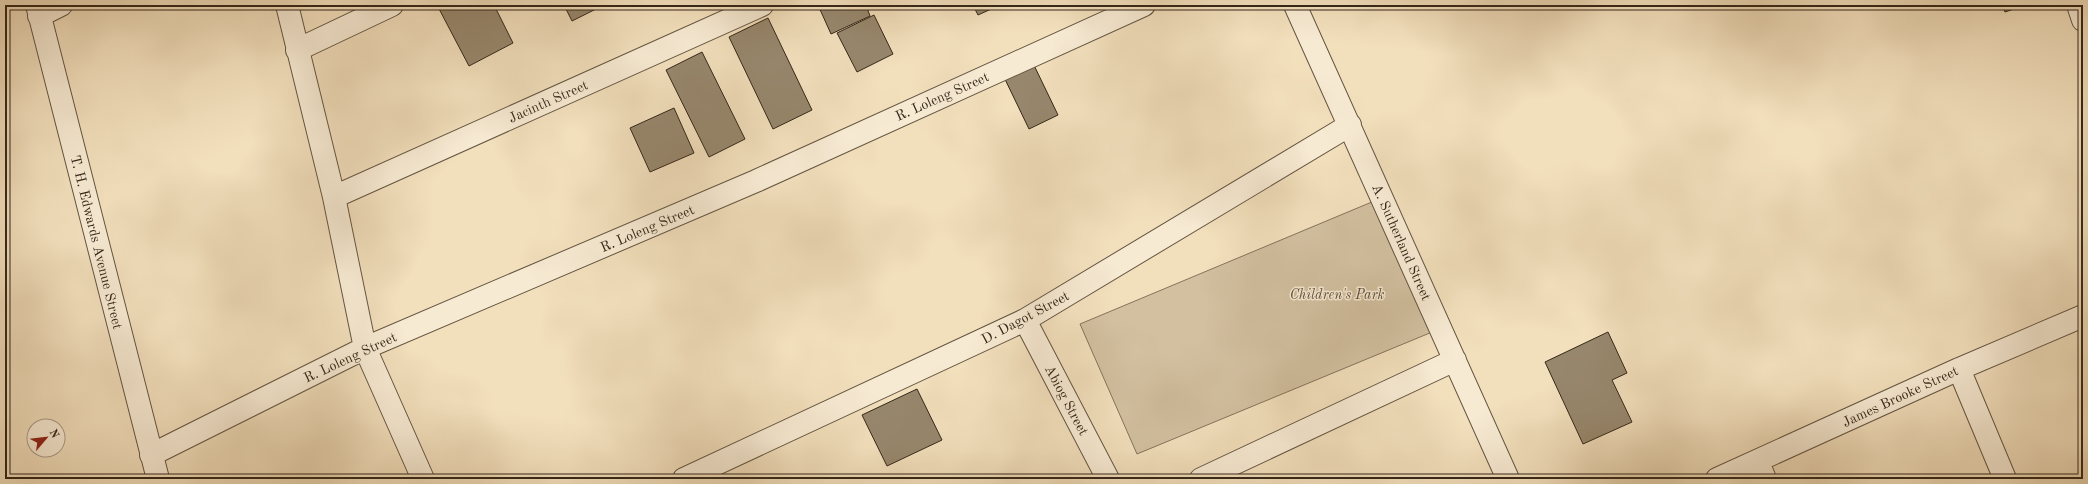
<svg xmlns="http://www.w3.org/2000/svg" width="2088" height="484" font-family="'Old Standard TT',serif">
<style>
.green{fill:#d2c0a0;stroke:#83745c}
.building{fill:#97876d;stroke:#342718}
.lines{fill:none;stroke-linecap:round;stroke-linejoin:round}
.minor-casing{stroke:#645541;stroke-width:24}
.minor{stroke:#f7ead3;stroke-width:22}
.labels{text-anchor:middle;stroke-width:3;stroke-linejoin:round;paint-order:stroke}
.street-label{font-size:14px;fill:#342718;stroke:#f7ead3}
.park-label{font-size:14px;font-style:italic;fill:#5c4d3a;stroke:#f7ead3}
</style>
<rect width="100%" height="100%" fill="#f2dfbc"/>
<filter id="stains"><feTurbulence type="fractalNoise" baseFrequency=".005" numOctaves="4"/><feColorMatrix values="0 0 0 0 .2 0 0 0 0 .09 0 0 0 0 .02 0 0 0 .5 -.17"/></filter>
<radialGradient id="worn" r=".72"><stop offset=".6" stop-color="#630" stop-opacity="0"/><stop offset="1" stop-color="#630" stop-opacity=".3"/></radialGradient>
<!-- green -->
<path class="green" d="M1379,199L1437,330L1137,454L1080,324Z"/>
<!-- building -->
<path class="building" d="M437,5H494L513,43L469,66Z
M564,5H604L572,21Z
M818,5H866L870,16L831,34Z
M973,5H1000L978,15Z
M2002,5H2026L2005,12Z
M874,15L893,54L857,72L837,33Z
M768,18L812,110L773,129L729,37Z
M702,52L745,139L709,157L666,70Z
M1031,59L1058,115L1029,129L1002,73Z
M674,108L694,153L650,172L630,128Z
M1608,332L1627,373L1612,380L1632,422L1583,444L1545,362Z
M917,389L942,440L887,466L862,415Z"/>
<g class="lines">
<defs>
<path id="minor" d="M37,5L158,479
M287,5L334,197L365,348L423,479
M1295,5L1508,479
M2078,5L2083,20
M39,16L61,5
M297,50L392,5
M334,197L762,5
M1025,320L1108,479
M1959,369L2005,479
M151,455L365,348L756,181L1144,5
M1758,462L1765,479
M684,479L1025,320L1350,125
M1201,479L1455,360
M1717,479L1959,369L2083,316"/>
</defs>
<!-- minor casing -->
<use href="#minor" class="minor-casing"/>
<!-- minor -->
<use href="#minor" class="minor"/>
</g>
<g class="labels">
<!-- street labels -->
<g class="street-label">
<text transform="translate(942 96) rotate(-24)" y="5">R. Loleng Street</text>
<text transform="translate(548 101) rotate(-24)" y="5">Jacinth Street</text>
<text transform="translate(647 228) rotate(-23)" y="5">R. Loleng Street</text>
<text transform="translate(97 242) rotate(76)" y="5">T. H. Edwards Avenue Street</text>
<text transform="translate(1402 242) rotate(66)" y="5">A. Sutherland Street</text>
<text transform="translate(1025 317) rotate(-28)" y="5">D. Dagot Street</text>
<text transform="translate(350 357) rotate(-25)" y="5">R. Loleng Street</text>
<text transform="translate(1900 396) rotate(-25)" y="5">James Brooke Street</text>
<text transform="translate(1067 400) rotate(62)" y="5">Abiog Street</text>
</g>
<!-- park labels -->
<g class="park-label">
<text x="1337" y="299">Children's Park</text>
</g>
</g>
<!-- margin -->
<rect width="2088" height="484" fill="none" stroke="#f2dfbc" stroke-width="20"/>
<rect x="6" y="6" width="2076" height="472" fill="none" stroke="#342718" stroke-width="2"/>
<rect x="10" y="10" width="2068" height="464" fill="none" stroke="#342718"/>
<!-- north arrow -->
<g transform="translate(46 438) rotate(62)"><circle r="19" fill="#f7ead3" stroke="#a99c88"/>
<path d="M0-3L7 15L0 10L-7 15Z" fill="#8f2418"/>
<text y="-6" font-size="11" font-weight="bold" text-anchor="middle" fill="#342718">N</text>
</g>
<rect width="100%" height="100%" filter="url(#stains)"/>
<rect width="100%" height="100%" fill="url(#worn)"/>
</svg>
